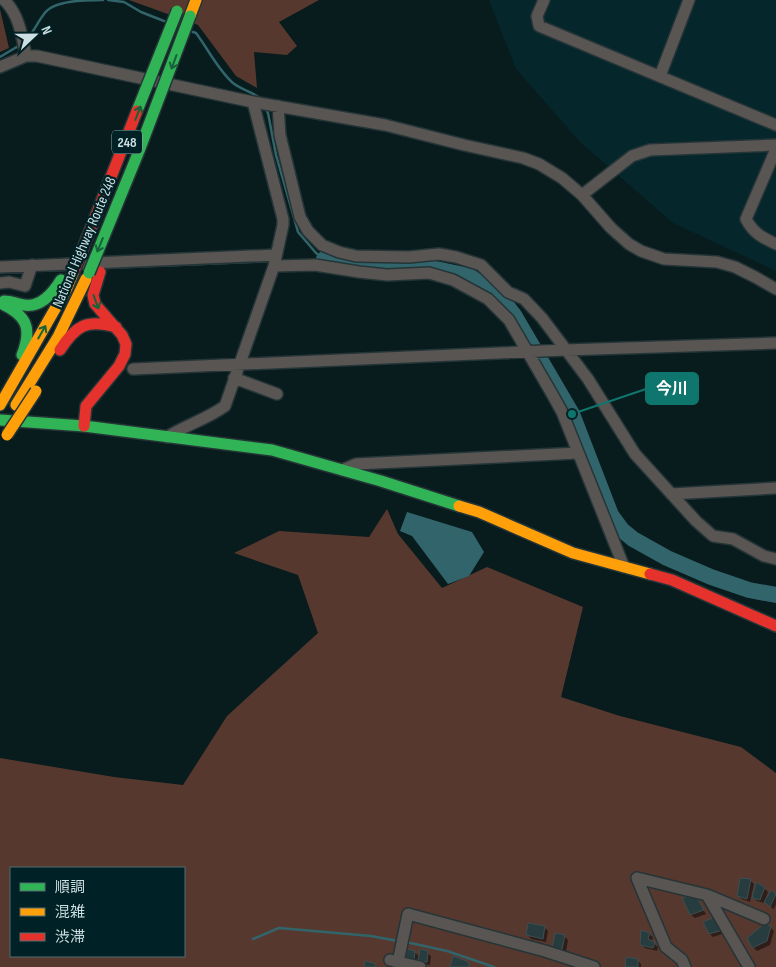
<svg xmlns="http://www.w3.org/2000/svg" width="776" height="967" font-family="'Sofia Sans Condensed','Noto Sans JP',sans-serif">
<style>
.built{fill:#05262b}
.forest{fill:#57382e;fill-rule:evenodd}
.water{fill:#31656b}
.shadow{fill:#0007}
.lines{fill:none;stroke-linecap:round;stroke-linejoin:round}
.stream{stroke:#31656b;stroke-width:2.5}
.river{stroke:#31656b;stroke-width:16}
.building{fill:#273c3e;stroke:#3e4e50}
.street-casing{stroke:#253537;stroke-width:14}
.fast-casing{stroke:#253537;stroke-width:14}
.slow-casing{stroke:#253537;stroke-width:14}
.jam-casing{stroke:#253537;stroke-width:14}
.street{stroke:#585553;stroke-width:11}
.fast{stroke:#30b455;stroke-width:11}
.slow{stroke:#ff9f0a;stroke-width:11}
.jam{stroke:#e5322d;stroke-width:11}
.fast-bridge-casing{stroke:#253537;stroke-width:14;stroke-linecap:butt}
.slow-bridge-casing{stroke:#253537;stroke-width:14;stroke-linecap:butt}
.jam-bridge-casing{stroke:#253537;stroke-width:14;stroke-linecap:butt}
.fast-bridge{stroke:#30b455;stroke-width:11}
.slow-bridge{stroke:#ff9f0a;stroke-width:11}
.jam-bridge{stroke:#e5322d;stroke-width:11}
.oneway{stroke:#16633b}
.labels{text-anchor:middle;stroke-width:4.5;stroke-linejoin:round;paint-order:stroke}
.shield{fill:#002125;stroke:#8fa6a9;stroke-width:1}
.shield-label{font-size:14px;font-weight:bold;fill:#ccdfe2}
.street-label{font-size:15px;fill:#ccdfe2;stroke:#002125}
.leader{fill:none;stroke:#0f766e;stroke-width:2}
.callout-dot{fill:#0f766e;stroke:#002125;stroke-width:2}
.callout{fill:#0f766e;stroke:#0f766e;stroke-width:2}
.callout-label{font-size:16px;text-anchor:middle;font-weight:bold;fill:#fff}
</style>
<rect width="100%" height="100%" fill="#081b1d"/>
<!-- built -->
<path class="built" d="M489,0H776V271L673,223L580,142L516,69Z"/>
<!-- forest -->
<path class="forest" d="M129,0H319L279,22L297,46L287,55L254,52L257,88L236,76L198,25Z
M0,9L9,48L0,52Z
M387,509L398,534L442,588L487,567L583,607L561,697L620,716L741,747L776,773V967H0V758L114,777L183,785L227,716L318,633L298,575L234,553L279,531L369,537ZM11,868H184V956H11Z"/>
<!-- water -->
<path class="water" d="M407,512L472,532L484,552L469,576L448,584L412,536L400,531Z"/>
<!-- shadow -->
<path class="shadow" d="M750,880L754,884L750,902L742,899L738,896Z
M764,888L768,892L764,903L757,901L754,898Z
M772,892L776,896V904L774,909L769,906Z
M694,895L706,914L695,918L691,915Z
M714,918L725,933L713,937L710,934Z
M544,927L548,931L546,942L531,939L528,935Z
M770,927L774,931L770,945L757,951L753,947Z
M556,934L565,937L568,940L566,952L557,951L554,948Z
M649,934L653,937L652,942L658,947L657,951L645,948L641,944Z
M414,952L420,957L427,953L431,956L430,965L423,964L418,958L417,963L407,961Z
M637,960L641,964V967H626Z"/>
<g class="lines">
<!-- stream -->
<path class="stream" d="M108,0L124,2L141,12L164,21
M193,32L196,33C208,49 218,70 233,83C242,90 252,92 260,98
M26,40C34,32 37,23 44,14C53,0 87,0 103,0
M0,57L20,45
M265,108L268,113L276,155L298,232L316,253L324,259
M106,268L273,261
M33,271L65,270
M0,273L25,272
M253,939L279,928L371,936L398,941
M406,942L447,951L494,967"/>
<!-- river -->
<path class="river" d="M324,259L348,265L431,268L469,276L498,295L514,315L572,414L611,515L622,530L633,539L667,558L711,577L749,590L776,595"/>
</g>
<!-- building -->
<path class="building" d="M740,878L751,879L747,899L737,896Z
M756,882L765,887L760,900L752,898Z
M771,890L776,894L770,907L764,902Z
M695,894L704,910L690,915L682,898Z
M715,917L723,930L709,934L703,922Z
M528,923L545,926L543,939L526,935Z
M764,924L771,926L767,941L752,948L747,938Z
M641,930L650,933L648,939L655,942L653,948L640,945Z
M555,933L565,935L562,949L552,948Z
M403,948L415,951L414,961L402,957Z
M420,949L428,951L427,962L418,960Z
M453,956L469,962V967H450Z
M626,957L638,959V967H625Z
M365,961L376,964L375,967H364Z"/>
<g class="lines">
<defs>
<path id="street" d="M4,0C19,14 22,36 26,56
M544,0L537,16L539,26L776,125
M0,67L26,56H37L253,102L385,125L464,145L523,158L539,164L562,178L582,195L611,228L629,244L641,251L664,259L717,262L735,267L755,277L776,289
M660,76L689,0
M278,106L280,135L300,217L308,231L322,245L339,252L356,256L409,257L439,254L456,257L481,265L508,292L524,299L542,318L588,379L635,454L696,521L713,536L733,539L764,556L776,559
M776,149L746,219C753,233 763,238 776,244
M582,195L632,156L650,150L776,145
M274,266L315,265L359,272L387,275L429,273L453,280L488,299L509,320L552,394L562,412L624,567
M0,267L276,255
M0,283L9,282L25,286L32,265
M133,369L565,350L776,343
M234,378L277,394
M167,437C186,425 207,419 225,406L274,266L283,225V219L253,102
M342,470L356,464L578,453
M671,494L776,488
M637,878L707,895L749,967
M637,878L666,947L682,960L685,967
M707,895L764,919
M390,960L420,967
M398,962L408,914L545,951L594,967"/>
<path id="fast" d="M4,301C11,301 17,304 24,305C41,308 53,293 61,280
M0,303C26,315 33,327 22,355
M0,420L84,426L272,450L381,481L459,506"/>
<path id="slow" d="M190,16L196,0
M0,405L67,288L74,271
M16,405L58,337L86,279
M459,506L479,512L573,553L650,574"/>
<path id="jam" d="M60,350C76,325 87,319 116,327
M84,426L86,406L119,366L125,354L126,344L122,335L95,304L93,295L100,272
M650,574L672,580L776,626"/>
</defs>
<!-- street casing -->
<use href="#street" class="street-casing"/>
<!-- fast casing -->
<use href="#fast" class="fast-casing"/>
<!-- slow casing -->
<use href="#slow" class="slow-casing"/>
<!-- jam casing -->
<use href="#jam" class="jam-casing"/>
<!-- street -->
<use href="#street" class="street"/>
<!-- fast -->
<use href="#fast" class="fast"/>
<!-- slow -->
<use href="#slow" class="slow"/>
<!-- jam -->
<use href="#jam" class="jam"/>
<defs>
<path id="fast-bridge" d="M137,111L177,11
M89,273L139,151L190,16"/>
<path id="slow-bridge" d="M7,435L36,391"/>
<path id="jam-bridge" d="M74,271L137,111"/>
</defs>
<!-- fast-bridge casing -->
<use href="#fast-bridge" class="fast-bridge-casing"/>
<!-- slow-bridge casing -->
<use href="#slow-bridge" class="slow-bridge-casing"/>
<!-- jam-bridge casing -->
<use href="#jam-bridge" class="jam-bridge-casing"/>
<!-- fast-bridge -->
<use href="#fast-bridge" class="fast-bridge"/>
<!-- slow-bridge -->
<use href="#slow-bridge" class="slow-bridge"/>
<!-- jam-bridge -->
<use href="#jam-bridge" class="jam-bridge"/>
</g>
<!-- one-way arrows -->
<defs><path id="oneway-shaft" d="M-6 0H5M1.5-3L5.5 0L1.5 3" fill="none" stroke-width="1.6" stroke-linecap="round" stroke-linejoin="round" transform="scale(1.25)"/></defs>
<g class="oneway">
<use href="#oneway-shaft" transform="translate(174 62) rotate(110)"/>
<use href="#oneway-shaft" transform="translate(138 113) rotate(-69)"/>
<use href="#oneway-shaft" transform="translate(100 245) rotate(112)"/>
<use href="#oneway-shaft" transform="translate(96 302) rotate(70)"/>
<use href="#oneway-shaft" transform="translate(42 332) rotate(-60)"/>
</g>
<g class="labels">
<!-- shield labels -->
<rect class="shield" x="112" y="130.5" width="30" height="23" rx="4"/>
<g class="shield-label">
<text x="127" y="147">248</text>
</g>
<!-- street labels -->
<g class="street-label">
<text transform="translate(84 242) rotate(-67)" y="5">National Highway Route 248</text>
</g>
</g>
<!-- callouts -->
<path class="leader" d="M572 414L646 389"/>
<circle class="callout-dot" cx="572" cy="414" r="5"/>
<rect class="callout" x="646" y="373" width="52" height="31" rx="5"/>
<g class="callout-label">
<text x="672" y="394">今川</text>
</g>
<!-- legend -->
<rect x="10" y="867" width="175" height="90" fill="#002125" stroke="#526d71"/>
<rect x="20" y="883" width="25" height="8" fill="#30b455" stroke="#526d71"/>
<text x="55" y="892" font-size="15" fill="#ccdfe2">順調</text>
<rect x="20" y="908" width="25" height="8" fill="#ff9f0a" stroke="#526d71"/>
<text x="55" y="917" font-size="15" fill="#ccdfe2">混雑</text>
<rect x="20" y="933" width="25" height="8" fill="#e5322d" stroke="#526d71"/>
<text x="55" y="942" font-size="15" fill="#ccdfe2">渋滞</text>
<!-- north arrow -->
<g transform="translate(35 35) rotate(68)" stroke="#002125" stroke-width="4" paint-order="stroke">
<path d="M0-4L9 19L0 12L-9 19Z" fill="#ccdfe2"/>
<text y="-8" font-size="14" font-weight="bold" text-anchor="middle" fill="#ccdfe2">N</text>
</g>
</svg>
